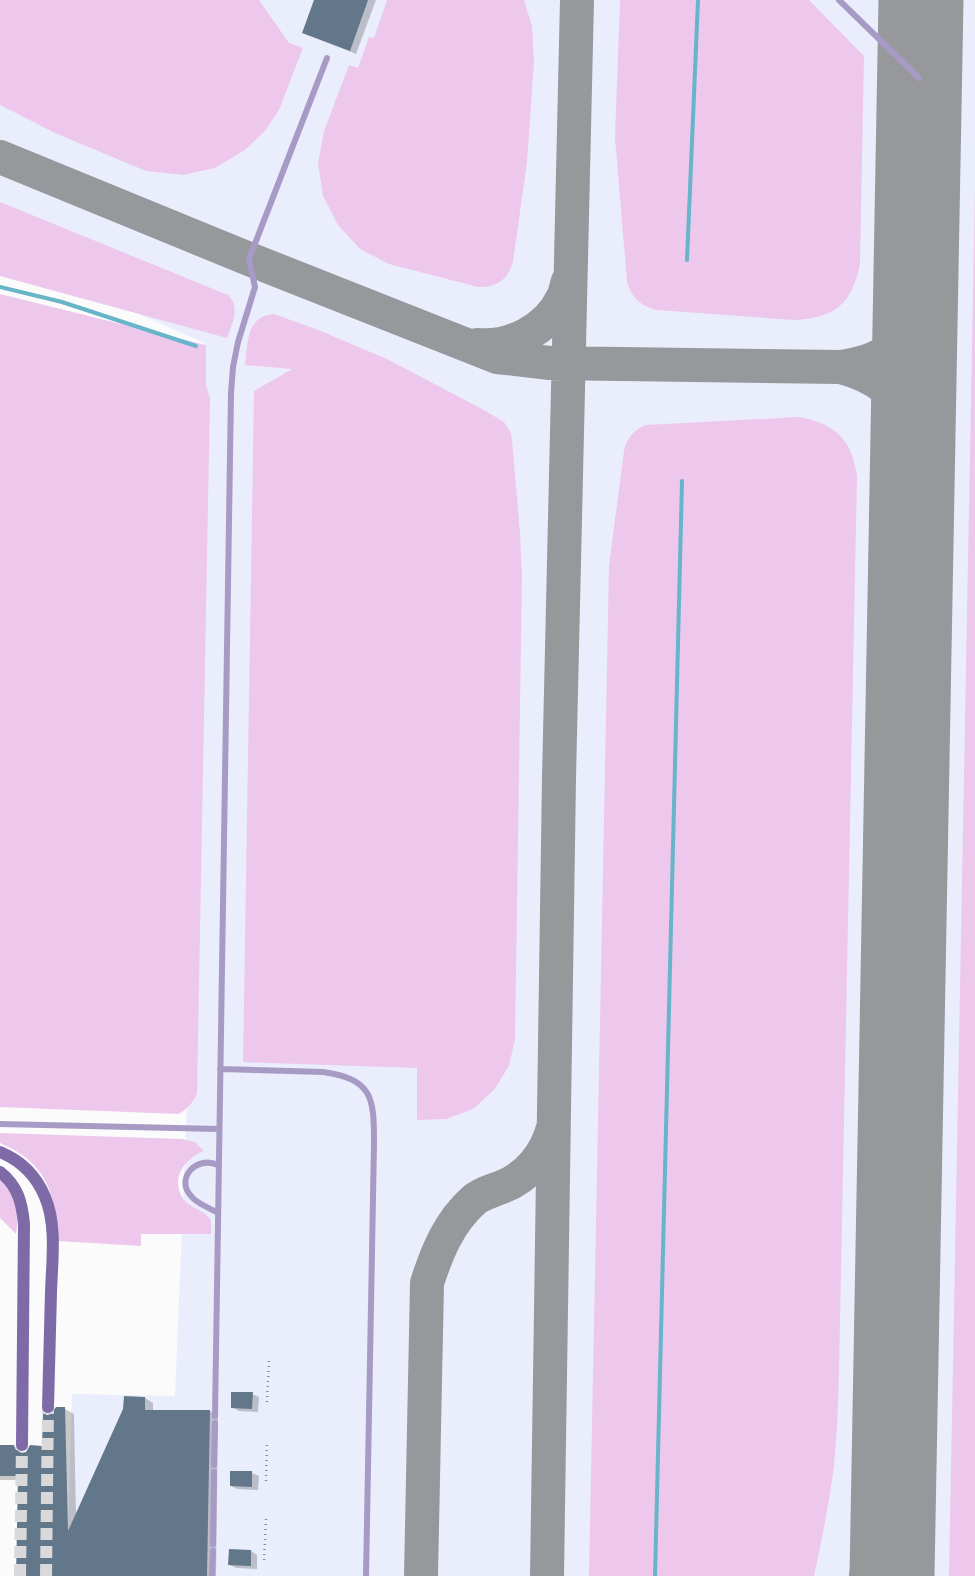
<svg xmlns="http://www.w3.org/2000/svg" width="975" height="1576" font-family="'Libre Baskerville',serif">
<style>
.built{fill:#eaeefc}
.green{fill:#edc8ec}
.shadow{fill:#0003}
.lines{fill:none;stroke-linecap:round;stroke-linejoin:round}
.stream{stroke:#68b4c8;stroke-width:4}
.taxiway{stroke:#96989c;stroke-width:34}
.runway{stroke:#96989c;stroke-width:85}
.building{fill:#62778a}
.secondary-tunnel{stroke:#d9d9db;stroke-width:12;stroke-dasharray:12 6;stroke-linecap:butt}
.path{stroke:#8a8c91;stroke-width:2.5;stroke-dasharray:1 4;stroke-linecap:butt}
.lane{stroke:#a79ac4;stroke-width:6}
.secondary{stroke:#7f6aa8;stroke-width:12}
</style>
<rect width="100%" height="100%" fill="#fbfbfb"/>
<!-- built -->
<path class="built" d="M0,0H975V1576H67L72,1394L175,1396L187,1105L206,344L0,252Z"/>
<!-- green -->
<path class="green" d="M0,0H259L289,43L303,48L279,110L265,131L245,150L215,168L183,175L146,171L55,133L0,105Z
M387,0H524L532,26L534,62L527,162L513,262C508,280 496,288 478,287L389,264L360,249L338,225L323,196L318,164L324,131L349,65L358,68L369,37L374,38Z
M620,0H809L864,56L860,264C852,304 835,318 794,320L657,310C640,306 632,298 627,282L615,138Z
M975,187V1576H949Z
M0,202L228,295C241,307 232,324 227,338L0,276Z
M0,294L206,345V385L210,398L197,1093C193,1103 188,1108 179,1114L0,1107Z
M274,314L321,331L389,360L482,409L504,422L511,433L512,440L520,533L522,575L515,1039L509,1066L494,1090L473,1109L446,1119L417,1120V1068L243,1062L254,391L292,369L245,365C248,343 246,316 274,314Z
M799,417C836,424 852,440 857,476L839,1372C838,1408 837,1445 832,1481C827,1513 821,1544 814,1576H589L609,566L624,451C627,438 633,431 645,425Z
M0,1133L182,1139L195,1142L204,1151C182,1159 168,1184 187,1203C194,1209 205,1211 210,1219C212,1223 211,1229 211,1234H141V1246L58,1241C55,1194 48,1163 0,1143Z
M0,1179L13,1193L18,1218L16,1234L0,1218Z"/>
<!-- shadow -->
<path class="shadow" d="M316,0H376L356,54L304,33Z
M252,1394L259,1397L258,1412L239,1411L232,1407Z
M145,1398L153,1403V1411H210L218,1416L216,1576H18L20,1480H0V1446H14L24,1454L44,1447L47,1416L65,1409L74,1414L76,1517Z
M231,1472L252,1473L259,1476L258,1490L237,1489L231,1486Z
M251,1551L257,1555V1569L236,1568L230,1565Z"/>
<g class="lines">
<!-- stream -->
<path class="stream" d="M687,260L698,0
M0,287L62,302L196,346
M655,1576L682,481"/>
<!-- taxiway -->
<path class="taxiway" d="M0,157L249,259L497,357L550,363L841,367C884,360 899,349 915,308
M477,345C510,348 547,330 562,299C565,294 566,287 568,281
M841,367C871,375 899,391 909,423C912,430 912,439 913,446
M421,1576L427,1283C437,1252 449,1222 474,1200C482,1193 492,1191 502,1187C528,1177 546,1154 553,1128
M547,1576L559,778L577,0
M866,1576L887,1448L896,1354"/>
<!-- runway -->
<path class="runway" d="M892,1576L921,0"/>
</g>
<!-- building -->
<path class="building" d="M314,0H368L350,51L302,33Z
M231,1392H253L252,1409L231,1408Z
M124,1396L145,1397V1410H210L207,1576H16L18,1476H0V1445H14L15,1449L21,1453L26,1452L30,1445L42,1446L43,1413L47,1415L51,1414L56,1407H65L68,1531L123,1409Z
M230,1471H252V1487L230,1486Z
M229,1549L251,1550V1566L228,1565Z"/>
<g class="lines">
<!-- secondary-tunnel -->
<path class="secondary-tunnel" d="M20,1576L22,1445
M46,1576L48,1407"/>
<!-- path -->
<path class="path" d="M267,1402L269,1361
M266,1481L267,1441
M264,1560L266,1519"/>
<!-- lane -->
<path class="lane" d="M839,0L919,78
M220,1069L323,1072C373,1079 374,1098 374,1143L366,1576
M0,1124L219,1129
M218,1213C210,1208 197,1204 191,1196C175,1179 196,1155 218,1165
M215,1416L231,393L233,367L238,342L255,287L249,259L327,58
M214,1465L215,1423
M213,1544L214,1472
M212,1576L213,1551"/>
<!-- secondary -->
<path class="secondary" d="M0,1152C22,1161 36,1175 45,1197C57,1225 52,1261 51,1292C50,1330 49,1369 48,1407
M0,1172C18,1186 22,1203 24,1224L22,1445"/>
</g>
</svg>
